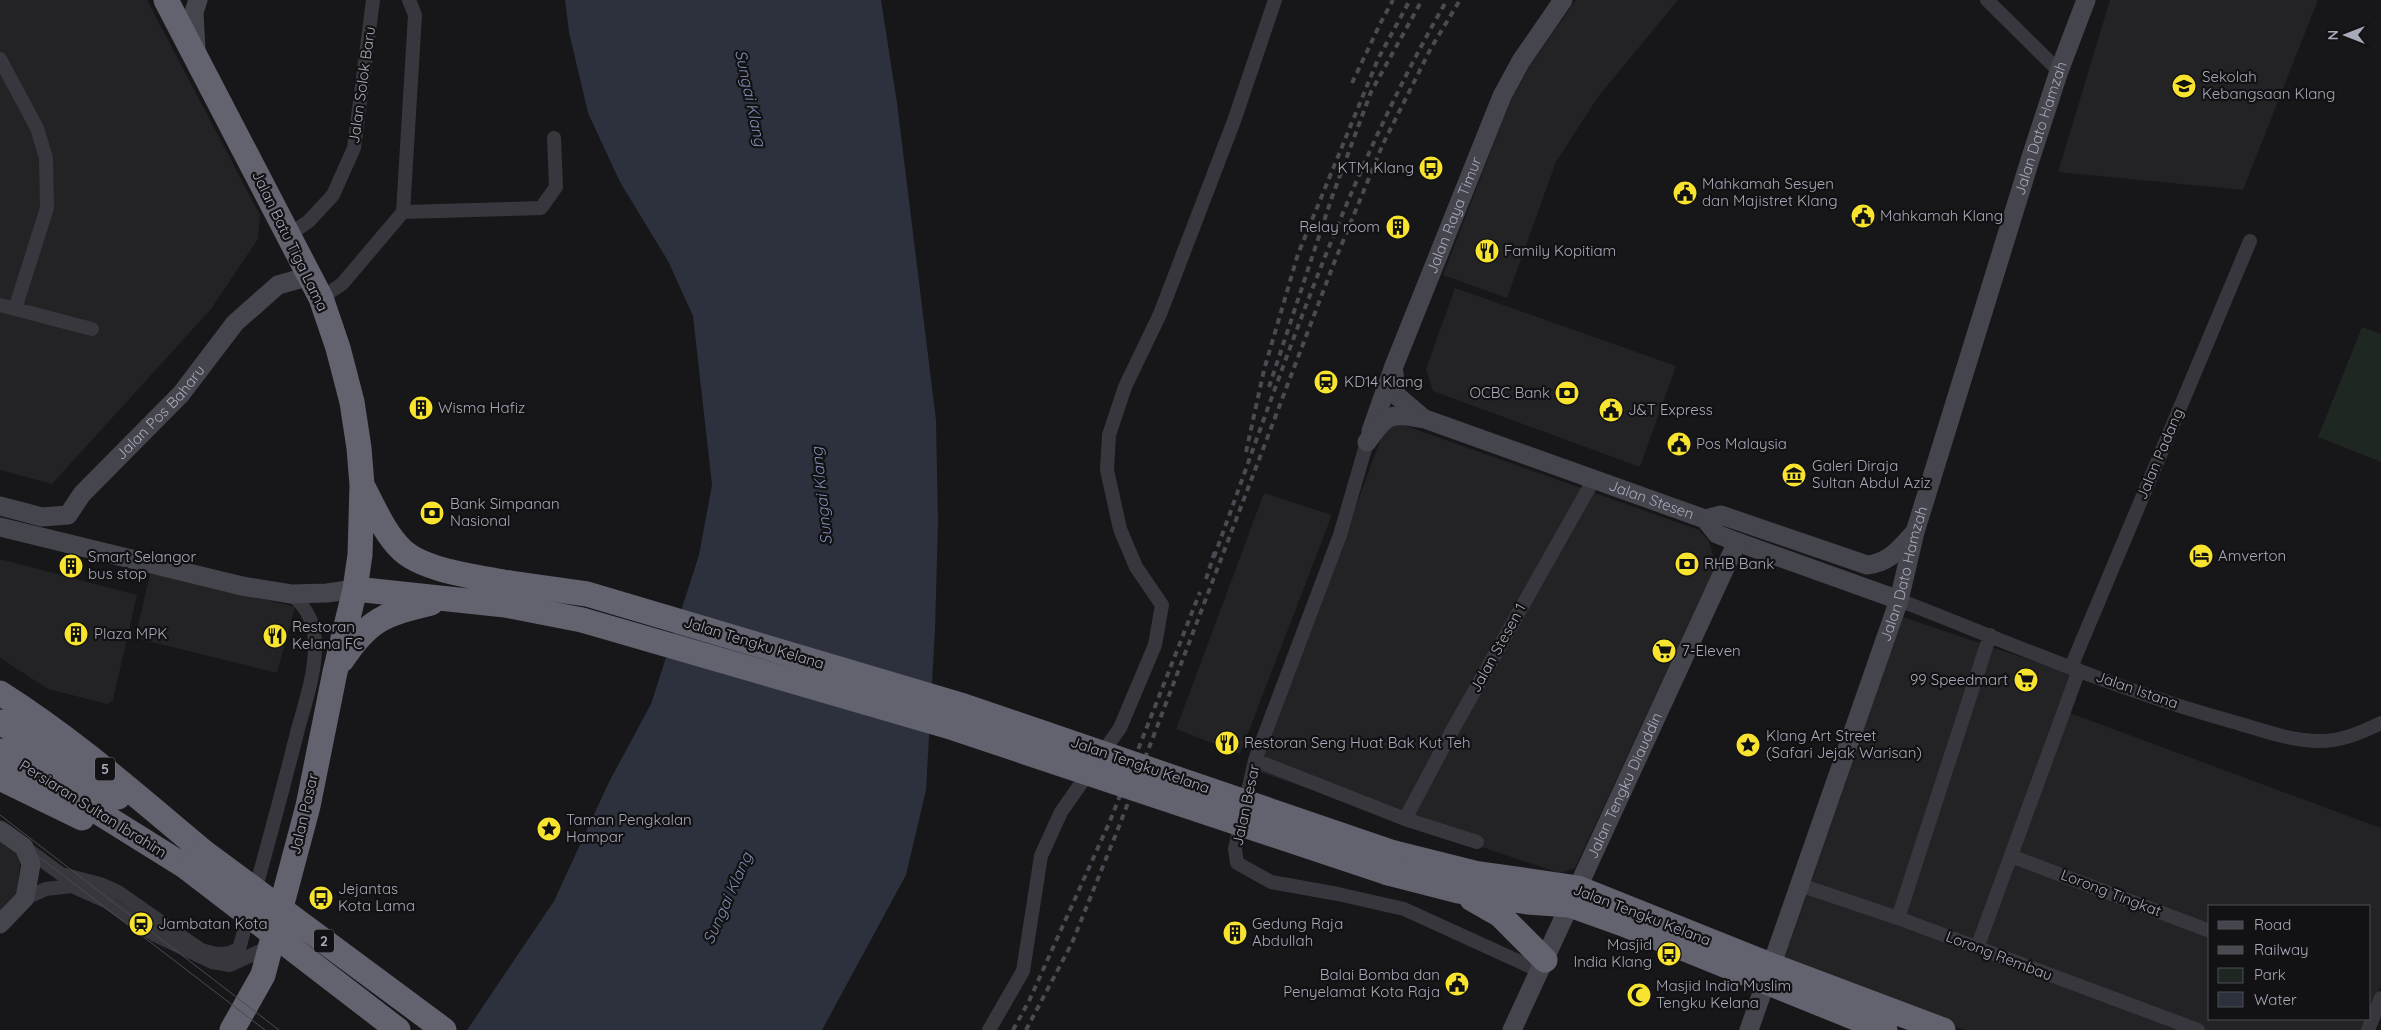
<svg xmlns="http://www.w3.org/2000/svg" width="2381" height="1030" font-family="Quicksand,sans-serif">
<style>
.built{fill:#232225}
.green{fill:#1e2721}
.water{fill:#2c313d}
.lines{fill:none;stroke-linecap:round;stroke-linejoin:round}
.street{stroke:#38373e;stroke-width:14}
.secondary{stroke:#45454e;stroke-width:19}
.highway{stroke:#63636f;stroke-width:25}
.tram{stroke:#4a4a53;stroke-width:1}
.rail{stroke:#4a4a53;stroke-width:4;stroke-dasharray:6 5;stroke-linecap:butt}
.highway-bridge{stroke:#63636f;stroke-width:25}
.labels{text-anchor:middle;stroke-width:4.5;stroke-linejoin:round;paint-order:stroke}
.shield{fill:#121113;stroke:#7b7b87;stroke-width:1}
.shield-label{font-size:14px;font-weight:bold;fill:#a8a9b9}
.poi-label{font-size:15px;fill:#a8a9b9;stroke:#121113;text-anchor:start}
.street-label{font-size:15px;fill:#a8a9b9;stroke:#121113}
.water-label{font-size:16px;font-style:italic;fill:#7e8eb5;stroke:#121113}
</style>
<rect width="100%" height="100%" fill="#171618"/>
<!-- built -->
<path class="built" d="M0,0H147L260,215L258,239L211,309L52,484L0,470Z
M1576,0H1678L1598,97L1556,162L1507,298L1443,275L1510,101L1531,64Z
M2110,0H2318L2243,190L2058,172Z
M1455,288L1676,366L1640,467L1433,391L1426,369Z
M1395,422L1699,530L1709,541L1716,566L1575,868L1559,873L1259,772L1263,755L1386,425Z
M1264,493L1332,515L1240,754L1176,729Z
M0,559L137,595L113,700L107,704L48,689L0,658Z
M151,570L295,607L277,673L135,638Z
M1903,617L2071,674L2059,709L2381,828V984L2370,1013V906H2210V1019H2367L2363,1030H1964L1784,960Z
M0,840L16,851L20,864L17,892L0,910Z"/>
<!-- green -->
<path class="green" d="M2362,327L2381,334V462L2318,437Z"/>
<!-- water -->
<path class="water" d="M565,0H881L897,103L936,420L938,522L935,630L926,790L906,875L822,1030H467L554,901L609,782L651,704L699,555L712,485L693,316L668,261L620,182L588,113L569,32Z"/>
<g class="lines">
<!-- street -->
<path class="street" d="M1987,0L2059,71
M0,59L37,128L46,158L47,208L15,309
M403,212L541,208L556,187L554,138
M289,235L309,221L333,195L354,148L373,0
M321,298L342,284L403,212L415,15L409,0
M0,305L92,329
M1367,442L1340,535L1255,760L1235,849L1237,863L1271,882L1338,894L1404,909L1540,971
M1899,600C2007,642 2115,689 2227,720C2256,728 2286,740 2316,741C2340,742 2360,733 2381,723
M2071,667L2250,241
M1255,760L1405,819L1477,842
M1405,819L1453,729L1594,479
M24,847L61,874L100,884L118,892L201,950C216,955 225,956 239,949C259,877 279,805 297,733C305,702 319,665 314,632C311,616 304,605 291,594
M2011,856L2210,931
M1800,885L1898,918L2198,1030
M25,898L46,889L72,886L106,901L155,935L212,962L230,965L269,947
M1898,918L1990,635
M1977,948L2079,670
M989,1030L1023,971L1041,856L1061,812L1120,728L1155,645L1162,605L1136,567L1120,529L1107,470L1109,435L1125,387L1160,314L1234,121L1275,0
M2368,1030L2381,998"/>
<!-- secondary -->
<g class="secondary">
<path d="M196,50L194,12L198,0"/>
<path d="M1394,373L1396,395L1422,417"/>
<path id="s1" d="M1371,431L1394,366L1502,96L1521,61L1563,0"/>
<path id="s2" d="M1367,442C1388,412 1390,413 1425,419L1705,519L1717,534L1737,542L1899,600"/>
<path id="s3" d="M0,506L42,517L68,515L82,494L181,394L235,323L278,285L310,276"/>
<path d="M1705,519L1721,515L1867,565C1889,563 1899,549 1913,534"/>
<path d="M0,527L242,586L291,594L327,593L355,589"/>
<path d="M0,830L24,847L31,864L25,898L0,924"/>
<path id="s4" d="M1512,1030L1737,542"/>
<path id="s5" d="M1749,1030L1899,600L1915,532L2030,160L2059,71L2086,0"/>
</g>
<!-- highway -->
<path class="highway" d="M166,0L321,298L338,348L352,402L359,448L362,485L360,555L355,589L335,672L308,806L263,975L232,1030
M362,485C374,507 384,533 402,550C424,571 479,577 509,583
M355,589L505,605L582,620
M342,660C369,619 385,614 431,603
M0,693C73,739 138,797 204,852
M0,722L118,797
M0,751L186,867
M0,778L82,818
M1394,853L1474,873L1578,888L1773,966L1943,1030
M1388,873L1458,891L1527,902L1570,905L1623,924L1885,1030
M1472,899L1500,915L1545,960"/>
<!-- tram -->
<path class="tram" d="M0,815L279,1030
M0,827L265,1030"/>
<!-- rail -->
<path class="rail" d="M1352,83L1381,22L1393,0
M1269,387L1332,197L1371,92L1422,0
M1246,452L1264,370L1298,254L1378,59L1410,0
M1214,557C1283,369 1346,174 1447,0
M1206,579L1215,551
M1013,1030L1029,1001L1110,821L1200,592
M1026,1030L1072,943L1118,829L1334,263L1383,144L1431,48L1460,0"/>
<!-- highway-bridge -->
<path class="highway-bridge" d="M509,583L587,594L964,706L1394,853
M582,620L947,726L1388,873
M204,852L444,1030
M186,867L398,1030"/>
</g>
<!-- icons -->
<defs>
<symbol id="school-disc" viewBox="-11 -11 22 22"><circle r="9.5" fill="#f8e42f" stroke="#121113"/><path d="M0-5L7-2L0 1L-7-2ZM-4 1L0 2.5L4 1V4Q0 6-4 4Z" fill="#111"/></symbol>
<symbol id="bus-disc" viewBox="-11 -11 22 22"><circle r="9.5" fill="#f8e42f" stroke="#121113"/><path d="M-5-6H5V4H4V6H2V4H-2V6H-4V4H-5ZM-3.5-4V0h7V-4ZM-3.5 1.2v1.5H-2V1.2ZM2 1.2v1.5H3.5V1.2Z" fill="#111"/></symbol>
<symbol id="civic-disc" viewBox="-11 -11 22 22"><circle r="9.5" fill="#f8e42f" stroke="#121113"/><path d="M-.6-6.5H3V-4.5H.6V-3L4-1V1h2V6H-6V1h2V-1L-.6-3ZM-1.2 2.5V6h2.4V2.5Z" fill="#111"/></symbol>
<symbol id="building-disc" viewBox="-11 -11 22 22"><circle r="9.5" fill="#f8e42f" stroke="#121113"/><path d="M-4-6H4V6H1V3H-1V6H-4ZM-2.5-4.3h1.7v1.8h-1.7ZM.8-4.3h1.7v1.8H.8ZM-2.5-1h1.7V.8h-1.7ZM.8-1h1.7V.8H.8Z" fill="#111"/></symbol>
<symbol id="restaurant-disc" viewBox="-11 -11 22 22"><circle r="9.5" fill="#f8e42f" stroke="#121113"/><path d="M-5-6h1v4h1v-4h1v4h1v-4h1v5L-1.5 .5V6h-2V.5L-5-1ZM5-6V6H3V1.5H1.5Q1.5-4 5-6Z" fill="#111"/></symbol>
<symbol id="station-disc" viewBox="-11 -11 22 22"><circle r="9.5" fill="#f8e42f" stroke="#121113"/><path d="M-3-6H3Q5-6 5-4V2Q5 4 3 4L4.5 6H3L1.5 4h-3L-3 6H-4.5L-3 4Q-5 4-5 2V-4Q-5-6-3-6ZM-3.5-4v3h7v-3ZM-3.5 1v1.5H-2V1ZM2 1v1.5H3.5V1Z" fill="#111"/></symbol>
<symbol id="bank-disc" viewBox="-11 -11 22 22"><circle r="9.5" fill="#f8e42f" stroke="#121113"/><path d="M-6-4H6V4H-6ZM0-2.3a2.3 2.3 0 1 0 0 4.6a2.3 2.3 0 1 0 0-4.6Z" fill="#111"/></symbol>
<symbol id="museum-disc" viewBox="-11 -11 22 22"><circle r="9.5" fill="#f8e42f" stroke="#121113"/><path d="M0-6L6-3V-2H-6V-3ZM-5-1h2V3h-2ZM-1-1h2V3h-2ZM3-1h2V3H3ZM-6 4H6V6H-6Z" fill="#111"/></symbol>
<symbol id="hotel-disc" viewBox="-11 -11 22 22"><circle r="9.5" fill="#f8e42f" stroke="#121113"/><path d="M-6-4.5h1.5V1H6V5H4.5V3h-9V5H-6ZM-4 0a1.8 1.8 0 1 1 3.6 0ZM.5 0V-2.5h3Q6-2.5 6 0Z" fill="#111"/></symbol>
<symbol id="supermarket-disc" viewBox="-11 -11 22 22"><circle r="9.5" fill="#f8e42f" stroke="#121113"/><path d="M-6-5.5h2.5l.6 2H6L4.5 2H-2.5L-4.4-4H-6ZM-1.5 3.2a1.3 1.3 0 1 0 .1 0ZM3 3.2a1.3 1.3 0 1 0 .1 0Z" fill="#111"/></symbol>
<symbol id="sight-disc" viewBox="-11 -11 22 22"><circle r="9.5" fill="#f8e42f" stroke="#121113"/><path d="M0-6L1.8-2.2L6-1.7L2.9 1.2L3.7 5.4L0 3.3L-3.7 5.4L-2.9 1.2L-6-1.7L-1.8-2.2Z" fill="#111"/></symbol>
<symbol id="mosque-disc" viewBox="-11 -11 22 22"><circle r="9.5" fill="#f8e42f" stroke="#121113"/><path d="M3.5-4.9A6 6 0 1 0 3.5 4.9A5 5 0 1 1 3.5-4.9Z" fill="#111"/></symbol>
</defs>
<g fill-rule="evenodd">
<use href="#school-disc" x="2170" y="72" width="28" height="28"/>
<use href="#bus-disc" x="1417" y="154" width="28" height="28"/>
<use href="#civic-disc" x="1671" y="179" width="28" height="28"/>
<use href="#civic-disc" x="1849" y="202" width="28" height="28"/>
<use href="#building-disc" x="1384" y="213" width="28" height="28"/>
<use href="#restaurant-disc" x="1473" y="237" width="28" height="28"/>
<use href="#station-disc" x="1312" y="368" width="28" height="28"/>
<use href="#bank-disc" x="1553" y="379" width="28" height="28"/>
<use href="#building-disc" x="407" y="394" width="28" height="28"/>
<use href="#civic-disc" x="1597" y="396" width="28" height="28"/>
<use href="#civic-disc" x="1665" y="430" width="28" height="28"/>
<use href="#museum-disc" x="1780" y="461" width="28" height="28"/>
<use href="#bank-disc" x="418" y="499" width="28" height="28"/>
<use href="#hotel-disc" x="2187" y="542" width="28" height="28"/>
<use href="#bank-disc" x="1673" y="550" width="28" height="28"/>
<use href="#building-disc" x="57" y="552" width="28" height="28"/>
<use href="#building-disc" x="62" y="620" width="28" height="28"/>
<use href="#restaurant-disc" x="261" y="622" width="28" height="28"/>
<use href="#supermarket-disc" x="1650" y="637" width="28" height="28"/>
<use href="#supermarket-disc" x="2012" y="666" width="28" height="28"/>
<use href="#restaurant-disc" x="1213" y="729" width="28" height="28"/>
<use href="#sight-disc" x="1734" y="731" width="28" height="28"/>
<use href="#sight-disc" x="535" y="815" width="28" height="28"/>
<use href="#bus-disc" x="307" y="884" width="28" height="28"/>
<use href="#station-disc" x="127" y="910" width="28" height="28"/>
<use href="#building-disc" x="1221" y="919" width="28" height="28"/>
<use href="#bus-disc" x="1655" y="940" width="28" height="28"/>
<use href="#civic-disc" x="1443" y="970" width="28" height="28"/>
<use href="#mosque-disc" x="1625" y="981" width="28" height="28"/>
</g>
<g class="labels">
<!-- shield labels -->
<g class="shield">
<rect x="95" y="757.5" width="20" height="23" rx="4"/>
<rect x="314" y="929.5" width="20" height="23" rx="4"/>
</g>
<g class="shield-label">
<text x="105" y="774">5</text>
<text x="324" y="946">2</text>
</g>
<!-- poi labels -->
<g class="poi-label">
<text x="2202" y="82">Sekolah<tspan x="2202" dy="17">Kebangsaan Klang</tspan></text>
<text x="1414" y="173" text-anchor="end">KTM Klang</text>
<text x="1702" y="189">Mahkamah Sesyen<tspan x="1702" dy="17">dan Majistret Klang</tspan></text>
<text x="1880" y="221">Mahkamah Klang</text>
<text x="1380" y="232" text-anchor="end">Relay room</text>
<text x="1504" y="256">Family Kopitiam</text>
<text x="1344" y="387">KD14 Klang</text>
<text x="1550" y="398" text-anchor="end">OCBC Bank</text>
<text x="438" y="413">Wisma Hafiz</text>
<text x="1628" y="415">J&amp;T Express</text>
<text x="1696" y="449">Pos Malaysia</text>
<text x="1812" y="471">Galeri Diraja<tspan x="1812" dy="17">Sultan Abdul Aziz</tspan></text>
<text x="450" y="509">Bank Simpanan<tspan x="450" dy="17">Nasional</tspan></text>
<text x="2218" y="561">Amverton</text>
<text x="88" y="562">Smart Selangor<tspan x="88" dy="17">bus stop</tspan></text>
<text x="1704" y="569">RHB Bank</text>
<text x="292" y="632">Restoran<tspan x="292" dy="17">Kelana FC</tspan></text>
<text x="94" y="639">Plaza MPK</text>
<text x="1682" y="656">7-Eleven</text>
<text x="2008" y="685" text-anchor="end">99 Speedmart</text>
<text x="1766" y="741">Klang Art Street<tspan x="1766" dy="17">(Safari Jejak Warisan)</tspan></text>
<text x="1244" y="748">Restoran Seng Huat Bak Kut Teh</text>
<text x="566" y="825">Taman Pengkalan<tspan x="566" dy="17">Hampar</tspan></text>
<text x="338" y="894">Jejantas<tspan x="338" dy="17">Kota Lama</tspan></text>
<text x="158" y="929">Jambatan Kota</text>
<text x="1252" y="929">Gedung Raja<tspan x="1252" dy="17">Abdullah</tspan></text>
<text x="1652" y="950" text-anchor="end">Masjid<tspan x="1652" dy="17">India Klang</tspan></text>
<text x="1440" y="980" text-anchor="end">Balai Bomba dan<tspan x="1440" dy="17">Penyelamat Kota Raja</tspan></text>
<text x="1656" y="991">Masjid India Muslim<tspan x="1656" dy="17">Tengku Kelana</tspan></text>
</g>
<!-- street labels -->
<g class="street-label">
<text transform="translate(362 85) rotate(-82)" y="5">Jalan Solok Baru</text>
<text dy="5" stroke="none"><textPath href="#s5" startOffset="948">Jalan Dato Hamzah</textPath></text>
<text dy="5" stroke="none"><textPath href="#s1" startOffset="231">Jalan Raya Timur</textPath></text>
<text transform="translate(290 241) rotate(64)" y="5">Jalan Batu Tiga Lama</text>
<text dy="5" stroke="none"><textPath href="#s3" startOffset="208">Jalan Pos Baharu</textPath></text>
<text transform="translate(2160 454) rotate(-67)" y="5">Jalan Padang</text>
<text dy="5" stroke="none"><textPath href="#s2" startOffset="310">Jalan Stesen</textPath></text>
<text dy="5" stroke="none"><textPath href="#s5" startOffset="482">Jalan Dato Hamzah</textPath></text>
<text transform="translate(754 643) rotate(17)" y="5">Jalan Tengku Kelana</text>
<text transform="translate(1498 648) rotate(-61)" y="5">Jalan Stesen 1</text>
<text transform="translate(2137 690) rotate(19)" y="5">Jalan Istana</text>
<text transform="translate(1140 765) rotate(19)" y="5">Jalan Tengku Kelana</text>
<text dy="5" stroke="none"><textPath href="#s4" startOffset="269">Jalan Tengku Diauddin</textPath></text>
<text transform="translate(1246 805) rotate(-78)" y="5">Jalan Besar</text>
<text transform="translate(93 809) rotate(32)" y="5">Persiaran Sultan Ibrahim</text>
<text transform="translate(304 814) rotate(-77)" y="5">Jalan Pasar</text>
<text transform="translate(2111 893) rotate(21)" y="5">Lorong Tingkat</text>
<text transform="translate(1642 915) rotate(21)" y="5">Jalan Tengku Kelana</text>
<text transform="translate(1999 956) rotate(21)" y="5">Lorong Rembau</text>
</g>
<!-- water labels -->
<g class="water-label">
<text transform="translate(751 98) rotate(78)" y="6">Sungai Klang</text>
<text transform="translate(821 496) rotate(-96)" y="6">Sungai Klang</text>
<text transform="translate(727 898) rotate(-66)" y="6">Sungai Klang</text>
</g>
</g>
<!-- legend -->
<rect x="2208" y="905" width="162" height="115" fill="#121113" stroke="#4e4e55"/>
<rect x="2218" y="921" width="25" height="8" fill="#45454e" stroke="#4e4e55"/>
<text x="2254" y="930" font-size="15" fill="#a8a9b9">Road</text>
<rect x="2218" y="946" width="25" height="8" fill="#4a4a53" stroke="#4e4e55"/>
<text x="2254" y="955" font-size="15" fill="#a8a9b9">Railway</text>
<rect x="2218" y="968" width="25" height="15" fill="#1e2721" stroke="#4e4e55"/>
<text x="2254" y="980" font-size="15" fill="#a8a9b9">Park</text>
<rect x="2218" y="992" width="25" height="15" fill="#2c313d" stroke="#4e4e55"/>
<text x="2254" y="1005" font-size="15" fill="#a8a9b9">Water</text>
<!-- north arrow -->
<g transform="translate(2346 35) rotate(270)" stroke="#121113" stroke-width="4" paint-order="stroke">
<path d="M0-4L9 19L0 12L-9 19Z" fill="#a8a9b9"/>
<text y="-8" font-size="14" font-weight="bold" text-anchor="middle" fill="#a8a9b9">N</text>
</g>
</svg>
